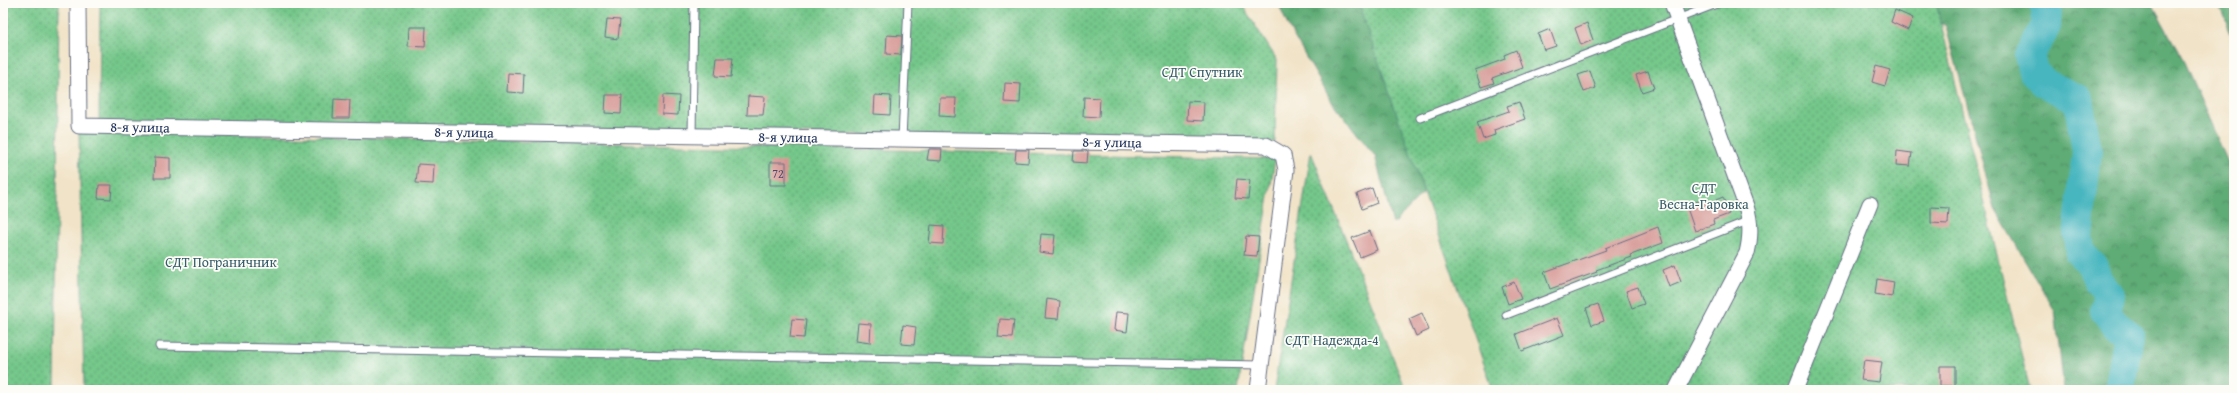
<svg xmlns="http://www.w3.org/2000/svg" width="2237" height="393" font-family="'Gentium Book Plus',serif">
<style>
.forest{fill:url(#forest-crowns);stroke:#3d6e6a}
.garden{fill:url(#garden-dots);stroke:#487b74}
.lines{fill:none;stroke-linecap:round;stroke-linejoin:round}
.river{stroke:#47b6bf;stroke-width:30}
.building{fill:#d69794}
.service-casing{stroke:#666e83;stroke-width:9}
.minor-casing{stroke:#666e83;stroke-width:17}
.service{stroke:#fff;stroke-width:7}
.minor{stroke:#fff;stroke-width:15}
.labels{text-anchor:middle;stroke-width:3.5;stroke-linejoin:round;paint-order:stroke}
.number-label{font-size:12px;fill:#4a496c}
.park-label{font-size:14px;fill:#365d6b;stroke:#fdfcf7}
.street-label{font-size:14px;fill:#1b2f5e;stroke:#fdfcf7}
</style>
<defs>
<pattern id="forest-crowns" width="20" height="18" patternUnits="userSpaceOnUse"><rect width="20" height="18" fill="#5fac76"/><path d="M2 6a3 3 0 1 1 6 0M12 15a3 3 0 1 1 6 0" fill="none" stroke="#4e8c64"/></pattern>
<pattern id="garden-dots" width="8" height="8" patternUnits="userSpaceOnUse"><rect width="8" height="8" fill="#74c78a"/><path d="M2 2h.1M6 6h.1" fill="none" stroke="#5ea274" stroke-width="1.8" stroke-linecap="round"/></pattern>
</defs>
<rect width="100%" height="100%" fill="#fdfcf7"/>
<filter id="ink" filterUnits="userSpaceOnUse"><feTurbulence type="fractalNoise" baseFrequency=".025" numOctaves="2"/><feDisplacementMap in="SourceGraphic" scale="8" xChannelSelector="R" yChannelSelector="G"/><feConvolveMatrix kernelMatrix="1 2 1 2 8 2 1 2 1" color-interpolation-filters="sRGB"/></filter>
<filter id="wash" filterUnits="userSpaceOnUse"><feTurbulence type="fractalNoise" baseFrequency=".012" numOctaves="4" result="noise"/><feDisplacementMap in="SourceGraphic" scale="16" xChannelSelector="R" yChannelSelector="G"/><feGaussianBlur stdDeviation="0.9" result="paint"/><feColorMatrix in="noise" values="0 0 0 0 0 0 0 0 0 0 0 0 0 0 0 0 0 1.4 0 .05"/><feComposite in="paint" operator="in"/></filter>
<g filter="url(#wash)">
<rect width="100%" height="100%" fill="#f1e3c7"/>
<!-- forest -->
<path class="forest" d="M1278,3H1372L1436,180L1393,224L1375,156L1332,102L1289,28Z
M1803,3H2152L2184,62L2234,176V390H2064L2055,311L1995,209L1946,26L1911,6L1701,390Z
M2218,3H2234V41Z"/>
<!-- garden -->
<path class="garden" d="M3,3H59L55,390H3Z
M100,3H1241L1277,60L1275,142L99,122Z
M1358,3H1936L2030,390H1493Z
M79,131L1275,159L1238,390H84Z
M1311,152L1406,390H1274Z"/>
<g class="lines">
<!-- river -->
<path class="river" d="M2043,3L2047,9L2046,26L2029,55L2033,72L2046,84L2078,99L2087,151L2078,236L2080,253L2092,265L2098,281L2109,295L2105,311L2115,325L2129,335L2120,385L2122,390"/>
</g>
<g id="blocks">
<!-- building -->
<path class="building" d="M1895,10L1913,18L1908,30L1891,22Z
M607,19L620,20L618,39L605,37Z
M1587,23L1593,40L1581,45L1575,28Z
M409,27H426L425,47L408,46Z
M1550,29L1556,46L1544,50L1538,34Z
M887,35L902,36L901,55L886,54Z
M1516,50L1522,67L1492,78L1494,83L1481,87L1475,70L1505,59L1504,55Z
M717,58H733L731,77L715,76Z
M1876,66L1890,70L1885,86L1872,82Z
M1590,71L1596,88L1584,92L1578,75Z
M1648,71L1654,88L1642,92L1636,75Z
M508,73L524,74L523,93L507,92Z
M1005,83L1021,84L1020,103L1004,102Z
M606,95H622L621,114L605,113Z
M663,95L679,96L678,115L662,114Z
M875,95L891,96L890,115L874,114Z
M748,96L765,97L763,115H747Z
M1084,97L1100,98L1099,117L1083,116Z
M940,98H956L955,117L939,116Z
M334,99L350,100L349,118H333Z
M1188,101L1204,102L1203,121L1187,120Z
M1519,102L1525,119L1494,130L1495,135L1483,139L1477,122L1509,111L1507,106Z
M929,149H942L941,161L927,160Z
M1016,150H1029L1028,163L1015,162Z
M1074,151H1088L1087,163L1073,162Z
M1897,151L1912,153L1910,166L1896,165Z
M155,157L170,158V178H154Z
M770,162H786V185H770Z
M418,164L434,165L433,184L416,183Z
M1237,179L1250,180L1248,199L1235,198Z
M99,185H112L111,199L98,198Z
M1372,188L1377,203L1362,209L1357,194Z
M1723,197L1729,214L1713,220L1714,224L1695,231L1686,205L1705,199L1706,204Z
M1931,207L1949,208L1948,224L1931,223Z
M931,225L944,226L943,244L929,243Z
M1658,227L1663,243L1631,255L1632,257L1596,270L1597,272L1550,289L1544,272L1606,250L1605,248Z
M1370,231L1377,250L1360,257L1352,238Z
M1041,234L1055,235L1053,254L1039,252Z
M1246,236L1259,237L1257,256L1244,255Z
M1675,265L1681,282L1669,287L1663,270Z
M1877,279L1894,282L1892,297L1875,294Z
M1514,282L1521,299L1508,304L1502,287Z
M1638,287L1644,304L1632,308L1626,291Z
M1047,299L1060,301L1058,319L1045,318Z
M1598,304L1604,321L1592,325L1586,308Z
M1116,312L1129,313L1127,332L1114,330Z
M1422,313L1429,330L1416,336L1409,319Z
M1557,318L1564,335L1522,351L1516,334Z
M792,319L806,320L804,338L790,337Z
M1000,319L1014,320L1012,338L998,337Z
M858,323L871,324L870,343L856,341Z
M903,325L916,327L914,345L901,344Z
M1864,360L1882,362L1879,382L1861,380Z
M1940,366H1955V386H1940Z"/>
</g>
</g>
<g filter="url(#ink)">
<use href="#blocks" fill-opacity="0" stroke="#666e83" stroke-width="1"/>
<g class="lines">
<defs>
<path id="service" d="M1420,118L1719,3
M692,136L694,3
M902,139L908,3
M1506,315L1750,220
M159,346L1262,365"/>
<path id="minor" d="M78,3L79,126L1266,145L1283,155L1286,170L1258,390
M1672,3L1746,206C1751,223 1751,236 1747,253L1676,390
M1795,390L1870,204"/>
</defs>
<!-- service casing -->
<use href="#service" class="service-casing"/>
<!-- minor casing -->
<use href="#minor" class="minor-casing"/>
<!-- service -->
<use href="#service" class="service"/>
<!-- minor -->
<use href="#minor" class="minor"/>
</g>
</g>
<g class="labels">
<!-- number labels -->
<g class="number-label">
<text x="778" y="178">72</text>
</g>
<!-- park labels -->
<g class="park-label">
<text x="1202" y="77">СДТ Спутник</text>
<text x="1704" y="193">СДТ<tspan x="1704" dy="16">Весна-Гаровка</tspan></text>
<text x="221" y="267">СДТ Пограничник</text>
<text x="1332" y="345">СДТ Надежда-4</text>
</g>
<!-- street labels -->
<g class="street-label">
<text transform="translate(140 127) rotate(1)" y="5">8-я улица</text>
<text transform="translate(464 132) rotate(1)" y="5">8-я улица</text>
<text transform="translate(788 137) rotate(1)" y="5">8-я улица</text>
<text transform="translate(1112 142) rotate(1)" y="5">8-я улица</text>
</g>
</g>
<!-- margin -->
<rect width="2237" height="393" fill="none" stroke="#fdfcf7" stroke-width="16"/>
</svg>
